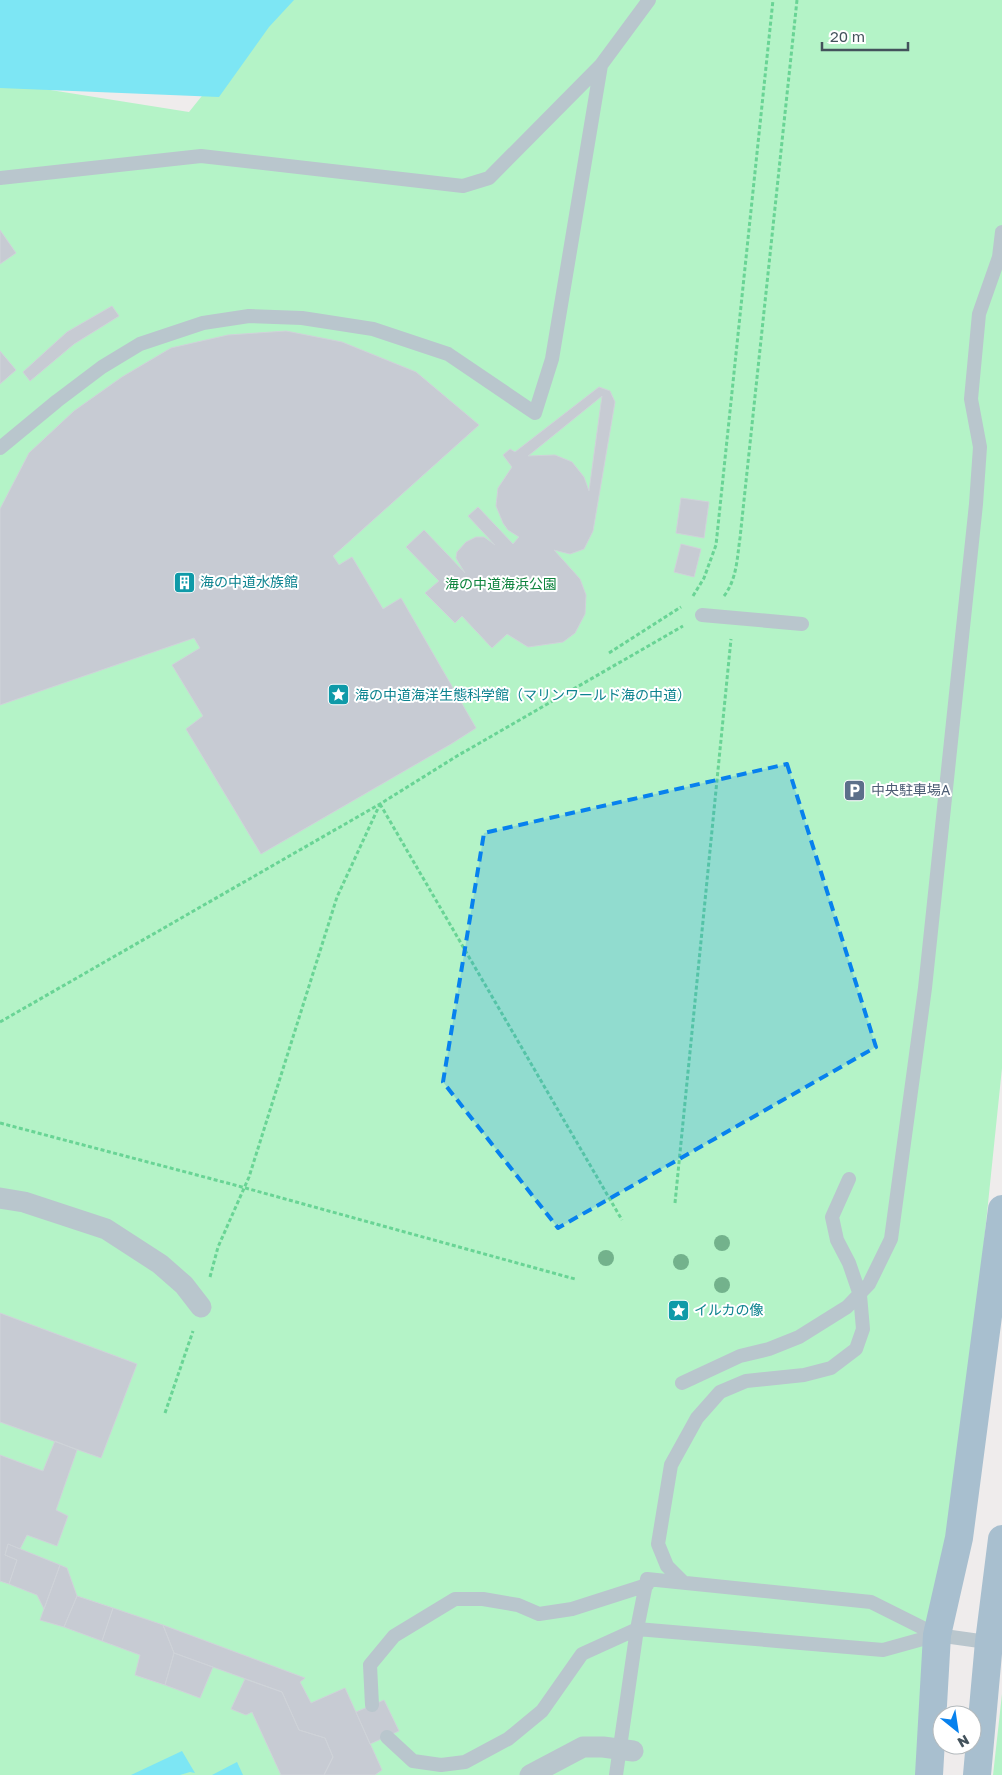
<svg xmlns="http://www.w3.org/2000/svg" width="1002" height="1775" font-family="'Golos Text','Noto Sans JP',sans-serif">
<style>
.green{fill:#b4f3c7}
.water{fill:#7de6f4}
.building{fill:#c7cbd3;stroke:#cfd3d9;fill-rule:evenodd}
.lines{fill:none;stroke-linecap:round;stroke-linejoin:round}
.path{stroke:#69d495;stroke-width:3;stroke-dasharray:4 2.5;stroke-linecap:butt}
.service{stroke:#b9c6cd;stroke-width:14}
.pedestrian{stroke:#b9c6cd;stroke-width:21}
.primary{stroke:#a8bfcf;stroke-width:28}
.tree{fill:#73b28c}
.marked{fill:#0781ee;fill-opacity:0.2;stroke:#0781ee;stroke-width:4;stroke-dasharray:10 6;stroke-linejoin:round}
.labels{text-anchor:middle;stroke-width:4;stroke-linejoin:round;paint-order:stroke}
.culture-label{font-size:14px;fill:#0d838f;stroke:#fff;text-anchor:start}
.park-label{font-size:14px;fill:#0d833d;stroke:#fff}
.service-label{font-size:14px;fill:#4e5e75;stroke:#fff;text-anchor:start}
</style>
<rect width="100%" height="100%" fill="#efecec"/>
<!-- green -->
<path class="green" d="M279,0H1002V1068L929,1775H0V82L189,112Z
M1002,1694V1775H993Z"/>
<!-- water -->
<path class="water" d="M0,0H294L269,27L219,97L0,88Z
M182,1751L195,1773L190,1772L180,1775H131Z
M237,1762L243,1775H212Z"/>
<!-- building -->
<path class="building" d="M0,230L16,253L0,264Z
M112,306L119,316L74,344L30,381L23,372L67,332Z
M286,331L342,342L416,372L479,425L333,556L339,565L352,557L383,609L401,598L476,728L451,744L261,854L186,729L203,716L172,665L200,648L194,638L0,705V509L29,453L74,411L122,377L171,348L228,335Z
M0,351L16,370L0,384Z
M599,387L610,391L615,402L593,531L584,549L570,554L554,550L580,579L586,595L585,614L575,633L563,642L528,647L507,634L492,648L462,616L455,623L425,593L439,581L406,547L424,530L465,573L456,558L457,552L466,542L476,537H484L495,545L468,516L478,507L513,544L519,537L508,530L503,523L496,506L498,488L512,467L503,455L510,449L515,452ZM602,396L589,491L584,477L572,462L555,455L528,456Z
M681,498L709,502L704,538L676,533Z
M681,544L701,549L694,577L674,572Z
M0,1313L137,1364L101,1458L0,1422Z
M55,1441L77,1450L56,1510L68,1516L57,1546L27,1535L20,1549L8,1544L5,1555L17,1560L9,1584L0,1581V1455L43,1471Z
M8,1544L60,1565L44,1609L37,1595L9,1584L17,1560L5,1555Z
M60,1565L67,1568L77,1596L64,1627L40,1620Z
M77,1596L113,1608L102,1641L64,1627Z
M113,1608L163,1625L174,1653L165,1685L135,1675L140,1655L102,1641Z
M163,1625L305,1678L300,1682L311,1703L345,1688L382,1770L375,1775H324L333,1757L325,1738L299,1730L282,1692L174,1653Z
M174,1653L213,1667L200,1698L165,1685Z
M245,1679L282,1692L299,1730L325,1738L333,1757L324,1775H281L252,1712L246,1715L231,1709Z
M384,1700L399,1731L370,1744L356,1712Z"/>
<g class="lines">
<!-- path -->
<path class="path" d="M693,596L704,578L716,545L773,0
M724,596C737,579 737,558 740,538L797,0
M609,653L681,607
M380,804L622,1220
M0,1022L380,804L457,756L683,626
M0,1123L231,1184L575,1279
M675,1203L731,639
M210,1277L218,1247L249,1177L337,897L380,804
M165,1413L193,1331"/>
<!-- service -->
<path class="service" d="M0,178L201,156L463,186L489,178L601,65L649,0
M0,448L57,401L102,367L140,344L203,323L249,316L302,318L373,329L448,354L535,413L552,359L601,65
M702,615L802,624
M682,1383L740,1356L769,1349L799,1337L847,1307L869,1284L891,1239L925,988L976,504L980,447L971,399L979,314L999,257L1002,232
M683,1582L667,1566L658,1544L671,1465L697,1418L720,1392L746,1381L804,1375L831,1368L856,1349L863,1329L860,1295L849,1263L837,1240L832,1217L849,1179
M372,1705L370,1665L394,1636L455,1599H483L518,1605L539,1614L572,1609L647,1585
M387,1737L413,1761L441,1765L465,1762L508,1739L542,1711L582,1654L637,1629L883,1650L937,1635
M616,1775L637,1629L647,1579L871,1602L937,1635L994,1643"/>
<!-- pedestrian -->
<path class="pedestrian" d="M0,1198L24,1202L106,1229L160,1264L184,1285L201,1307
M530,1775L583,1747H603L633,1751"/>
<!-- primary -->
<path class="primary" d="M929,1775L937,1635L959,1538L1002,1209
M977,1775L989,1642L1002,1539"/>
</g>
<!-- trees -->
<g class="tree">
<circle cx="722" cy="1243" r="8"/>
<circle cx="606" cy="1258" r="8"/>
<circle cx="681" cy="1262" r="8"/>
<circle cx="722" cy="1285" r="8"/>
</g>
<!-- marked area -->
<path class="marked" d="M787,764L876,1047L558,1228L443,1082L484,833Z"/>
<!-- icons -->
<defs>
<symbol id="building-square" viewBox="-11 -11 22 22"><rect x="-9" y="-9" width="18" height="18" rx="4" fill="#0f9aa8" stroke="#fff"/><path d="M-4-6H4V6H1V3H-1V6H-4ZM-2.5-4.3h1.7v1.8h-1.7ZM.8-4.3h1.7v1.8H.8ZM-2.5-1h1.7V.8h-1.7ZM.8-1h1.7V.8H.8Z" fill="#fff"/></symbol>
<symbol id="sight-square" viewBox="-11 -11 22 22"><rect x="-9" y="-9" width="18" height="18" rx="4" fill="#0f9aa8" stroke="#fff"/><path d="M0-6L1.8-2.2L6-1.7L2.9 1.2L3.7 5.4L0 3.3L-3.7 5.4L-2.9 1.2L-6-1.7L-1.8-2.2Z" fill="#fff"/></symbol>
<symbol id="parking-square" viewBox="-11 -11 22 22"><rect x="-9" y="-9" width="18" height="18" rx="4" fill="#5c6f8a" stroke="#fff"/><path d="M-3.5-5.5H1a3.5 3.5 0 0 1 0 7H-1V5.5H-3.5ZM-1-3.4V-.6H.8a1.4 1.4 0 0 0 0-2.8Z" fill="#fff"/></symbol>
</defs>
<g fill-rule="evenodd">
<use href="#building-square" x="172" y="570" width="25" height="25"/>
<use href="#sight-square" x="326" y="682" width="25" height="25"/>
<use href="#parking-square" x="842" y="778" width="25" height="25"/>
<use href="#sight-square" x="666" y="1298" width="25" height="25"/>
</g>
<g class="labels">
<!-- culture labels -->
<g class="culture-label">
<text x="200" y="587">海の中道水族館</text>
<text x="355" y="700">海の中道海洋生態科学館（マリンワールド海の中道）</text>
<text x="694" y="1315">イルカの像</text>
</g>
<!-- park labels -->
<g class="park-label">
<text x="501" y="589">海の中道海浜公園</text>
</g>
<!-- service labels -->
<g class="service-label">
<text x="871" y="795">中央駐車場A</text>
</g>
</g>
<!-- north arrow -->
<g transform="translate(957 1730) rotate(150)"><circle r="24" fill="#ffffff" stroke="#b4babd"/>
<path d="M0-4L9 19L0 12L-9 19Z" fill="#0781ee"/>
<text y="-8" font-size="14" font-weight="bold" text-anchor="middle" fill="#43525b">N</text>
</g>
<!-- scale -->
<path d="M822 42v8h86v-8" fill="none" stroke="#43525b" stroke-width="2.5"/>
<text x="830" y="42" font-size="15" fill="#43525b" stroke="#ffffff" stroke-width="4" paint-order="stroke">20 m</text>
</svg>
